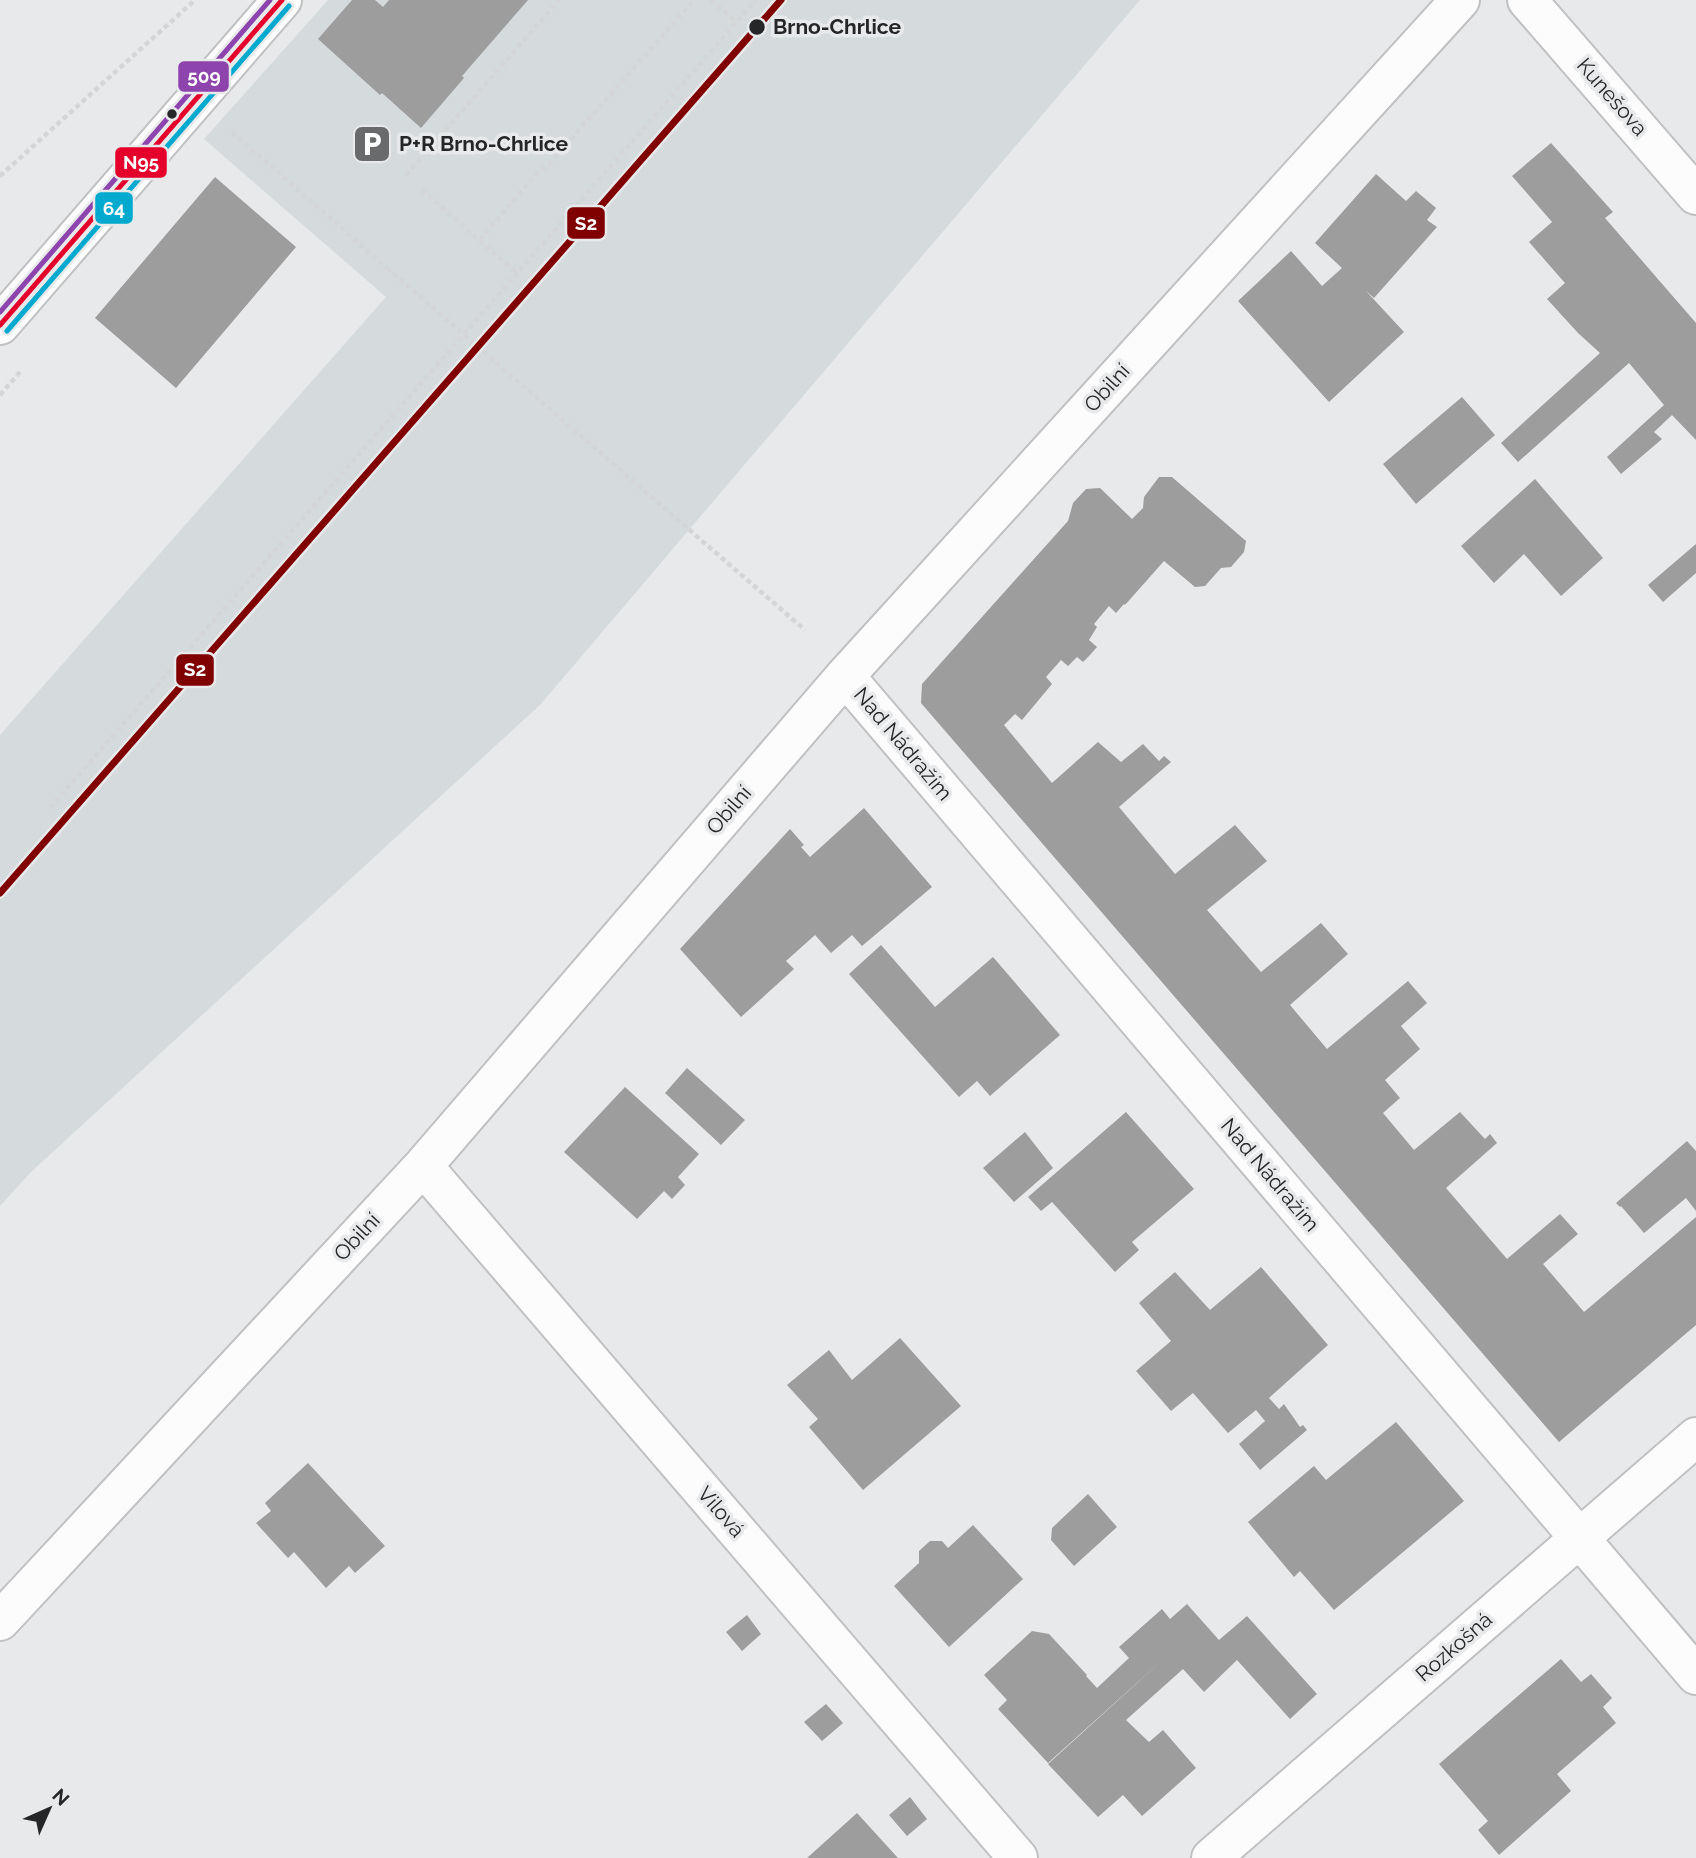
<svg xmlns="http://www.w3.org/2000/svg" width="1696" height="1858" font-family="Raleway,sans-serif">
<style>
.built{fill:#d5dadd}
.building{fill:#9d9d9d}
.lines{fill:none;stroke-linecap:round;stroke-linejoin:round}
.street-casing{stroke:#c0c1c2;stroke-width:42}
.path{stroke:#d4d5d6;stroke-width:4.5;stroke-dasharray:5 3.5;stroke-linecap:butt}
.street{stroke:#fcfcfc;stroke-width:38}
.path-bridge{stroke:#d4d5d6;stroke-width:4.5;stroke-dasharray:5 3.5;stroke-linecap:butt}
.bus-1-casing{stroke:#e7e9eb;stroke-width:10}
.bus-2-casing{stroke:#e7e9eb;stroke-width:10}
.bus-3-casing{stroke:#e7e9eb;stroke-width:10}
.bus-1{stroke:#e4002b;stroke-width:5}
.bus-2{stroke:#00a9ce;stroke-width:5}
.bus-3{stroke:#8e44ad;stroke-width:5}
.rail-1-casing{stroke:#e7e9eb;stroke-width:12}
.rail-1{stroke:#800000;stroke-width:7}
.stop-dot{fill:#252627;stroke:#e7e9eb;stroke-width:2.5}
.labels{text-anchor:middle;stroke-width:7;stroke-linejoin:round;paint-order:stroke}
.stop-label{font-size:21px;font-weight:bold;fill:#252627;stroke:#e7e9eb;text-anchor:start}
.street-label{font-size:21px;fill:#252627;stroke:#e7e9eb}
.poi-label{font-size:21px;font-weight:bold;fill:#252627;stroke:#e7e9eb;text-anchor:start}
.line-badge{stroke:#e7e9eb;stroke-width:2.5}
.badge-label{font-size:19px;text-anchor:middle;font-weight:bold;fill:#fff}
</style>
<rect width="100%" height="100%" fill="#e8e9ea"/>
<!-- built -->
<path class="built" d="M328,0H1140L540,705L31,1172L0,1206V735L386,297L204,139Z"/>
<!-- building -->
<path class="building" d="M352,0H375L383,7L389,0H528L462,76L464,78L421,128L382,93L380,95L318,39Z
M1551,143L1613,212L1605,218L1696,323V440L1672,415L1654,432L1662,439L1621,474L1607,457L1664,405L1629,363L1518,462L1501,443L1600,353L1578,333L1547,299L1565,283L1529,242L1552,222L1512,176Z
M1376,174L1406,201L1416,191L1436,208L1427,220L1437,227L1374,298L1366,291L1404,332L1329,402L1238,301L1291,251L1322,286L1342,268L1315,243Z
M215,177L296,247L176,388L95,318Z
M1462,397L1495,435L1416,504L1383,464Z
M1159,477H1172L1246,541L1244,552L1231,567L1221,568L1205,586L1195,587L1164,561L1125,605L1124,604L1116,613L1109,606L1094,624L1097,627L1089,640L1097,647L1090,655L1083,662L1077,657L1068,666L1061,660L1046,677L1052,684L1022,720L1015,714L1004,725L1052,783L1098,742L1121,762L1143,744L1159,761L1164,756L1171,762L1119,807L1175,874L1235,825L1267,861L1207,910L1261,972L1321,923L1348,954L1290,1005L1327,1049L1408,981L1427,1003L1401,1026L1420,1049L1385,1080L1400,1098L1383,1113L1414,1150L1460,1112L1485,1139L1490,1134L1497,1143L1446,1188L1507,1259L1560,1214L1578,1234L1543,1264L1584,1312L1696,1217V1325L1559,1442L921,703L922,684L1068,521L1073,503L1086,489L1100,488L1132,519L1143,508L1144,497Z
M1535,479L1603,558L1561,596L1524,554L1494,583L1461,546Z
M1696,544V573L1663,602L1648,585Z
M864,808L932,887L862,946L852,935L831,953L815,935L786,961L794,969L741,1017L680,949L790,829L804,845L801,847L810,857Z
M881,945L935,1007L993,957L1060,1035L990,1096L977,1081L959,1097L849,974Z
M687,1068L745,1120L721,1145L665,1093Z
M625,1087L699,1154L678,1177L685,1185L672,1199L664,1191L637,1219L564,1152Z
M1126,1112L1194,1189L1132,1242L1139,1250L1115,1272L1052,1202L1041,1211L1028,1197Z
M1025,1132L1053,1168L1014,1202L983,1168Z
M1687,1141L1696,1151V1211L1686,1198L1644,1233L1621,1206L1620,1207L1616,1203Z
M1261,1267L1328,1345L1269,1398L1279,1409L1284,1404L1300,1427L1303,1425L1307,1430L1260,1470L1239,1444L1265,1421L1256,1410L1228,1433L1193,1393L1171,1411L1136,1371L1171,1341L1139,1303L1175,1272L1210,1310Z
M900,1338L961,1406L863,1490L809,1427L818,1419L787,1385L829,1350L852,1380Z
M1396,1422L1464,1501L1334,1610L1300,1571L1294,1577L1248,1522L1314,1466L1326,1480Z
M308,1463L385,1546L355,1573L349,1566L326,1588L294,1552L288,1558L256,1523L271,1511L265,1503Z
M1088,1494L1117,1527L1074,1566L1051,1540L1052,1528Z
M973,1525L1023,1579L949,1647L894,1586L919,1563V1551L930,1541H942L948,1548Z
M1187,1604L1219,1640L1247,1616L1317,1694L1290,1719L1237,1660L1204,1692L1183,1669L1126,1720L1149,1742L1163,1730L1196,1768L1142,1816L1123,1795L1098,1817L1048,1764L1169,1654L1048,1763L998,1709L1007,1700L984,1675L1032,1631L1049,1634L1087,1675L1086,1676L1097,1688L1129,1658L1119,1647L1162,1609L1170,1619Z
M747,1615L761,1634L742,1651L726,1632Z
M1561,1659L1581,1682L1591,1674L1612,1698L1603,1707L1616,1723L1557,1774L1571,1791L1499,1855L1478,1830L1488,1821L1439,1764Z
M826,1704L843,1723L822,1741L804,1722Z
M910,1797L927,1819L907,1836L889,1815Z
M857,1813L898,1858H807Z"/>
<g class="lines">
<defs>
<path id="street" d="M1527,0L1696,195
M0,325L282,0
M845,676L1696,1675
M423,1166L1018,1858
M0,1621L423,1166L845,676L1460,0
M1211,1858L1696,1437"/>
</defs>
<!-- street casing -->
<use href="#street" class="street-casing"/>
<!-- path -->
<path class="path" d="M711,0L736,22
M232,132L387,268
M406,175L559,0
M0,176L195,0
M422,190L518,274
M480,240L537,173L549,164L694,0
M0,395L20,372
M50,808L756,0"/>
<!-- street -->
<use href="#street" class="street"/>
<!-- path-bridge -->
<path class="path-bridge" d="M387,268L805,630"/>
<defs>
<path id="bus-1" d="M0,325L282,0"/>
<path id="bus-2" d="M7,331L289,6"/>
<path id="bus-3" d="M0,312L270,0"/>
</defs>
<!-- bus-1 casing -->
<use href="#bus-1" class="bus-1-casing"/>
<!-- bus-2 casing -->
<use href="#bus-2" class="bus-2-casing"/>
<!-- bus-3 casing -->
<use href="#bus-3" class="bus-3-casing"/>
<!-- bus-1 -->
<use href="#bus-1" class="bus-1"/>
<!-- bus-2 -->
<use href="#bus-2" class="bus-2"/>
<!-- bus-3 -->
<use href="#bus-3" class="bus-3"/>
<defs>
<path id="rail-1" d="M0,893L781,0"/>
</defs>
<!-- rail-1 casing -->
<use href="#rail-1" class="rail-1-casing"/>
<!-- rail-1 -->
<use href="#rail-1" class="rail-1"/>
</g>
<!-- icons -->
<defs>
<symbol id="parking-square" viewBox="-11 -11 22 22"><rect x="-9" y="-9" width="18" height="18" rx="4" fill="#696a6b" stroke="#e7e9eb"/><path d="M-3.5-5.5H1a3.5 3.5 0 0 1 0 7H-1V5.5H-3.5ZM-1-3.4V-.6H.8a1.4 1.4 0 0 0 0-2.8Z" fill="#fff"/></symbol>
</defs>
<g fill-rule="evenodd">
<use href="#parking-square" x="350" y="122" width="44" height="44"/>
</g>
<!-- markers -->
<g class="stop-dot">
<circle cx="757" cy="27" r="9"/>
<circle cx="172" cy="114" r="6"/>
</g>
<g class="labels">
<!-- stop labels -->
<g class="stop-label">
<text x="773" y="34">Brno-Chrlice</text>
</g>
<!-- street labels -->
<g class="street-label">
<text transform="translate(1612 97) rotate(49)" y="7">Kunešova</text>
<text transform="translate(1107 388) rotate(-48)" y="7">Obilní</text>
<text transform="translate(903 744) rotate(50)" y="7">Nad Nádražím</text>
<text transform="translate(729 810) rotate(-49)" y="7">Obilní</text>
<text transform="translate(1270 1175) rotate(50)" y="7">Nad Nádražím</text>
<text transform="translate(357 1237) rotate(-47)" y="7">Obilní</text>
<text transform="translate(721 1512) rotate(49)" y="7">Vilová</text>
<text transform="translate(1454 1647) rotate(-41)" y="7">Rozkošná</text>
</g>
<!-- poi labels -->
<g class="poi-label">
<text x="399" y="151">P+R Brno-Chrlice</text>
</g>
</g>
<g class="line-badge">
<rect x="177" y="60" width="53" height="33" rx="7" fill="#8e44ad"/>
<rect x="114" y="146" width="54" height="33" rx="7" fill="#e4002b"/>
<rect x="94" y="191" width="40" height="34" rx="7" fill="#00a9ce"/>
<rect x="566" y="206" width="40" height="34" rx="7" fill="#800000"/>
<rect x="175" y="653" width="40" height="34" rx="7" fill="#800000"/>
</g>
<g class="badge-label">
<text x="204" y="83">509</text>
<text x="141" y="169">N95</text>
<text x="114" y="215">64</text>
<text x="586" y="230">S2</text>
<text x="195" y="676">S2</text>
</g>
<!-- north arrow -->
<g transform="translate(49 1809) rotate(45)" stroke="#e7e9eb" stroke-width="5" paint-order="stroke">
<path d="M0-5L12 26L0 18L-12 26Z" fill="#252627"/>
<text y="-10" font-size="19" font-weight="bold" text-anchor="middle" fill="#252627">N</text>
</g>
</svg>
